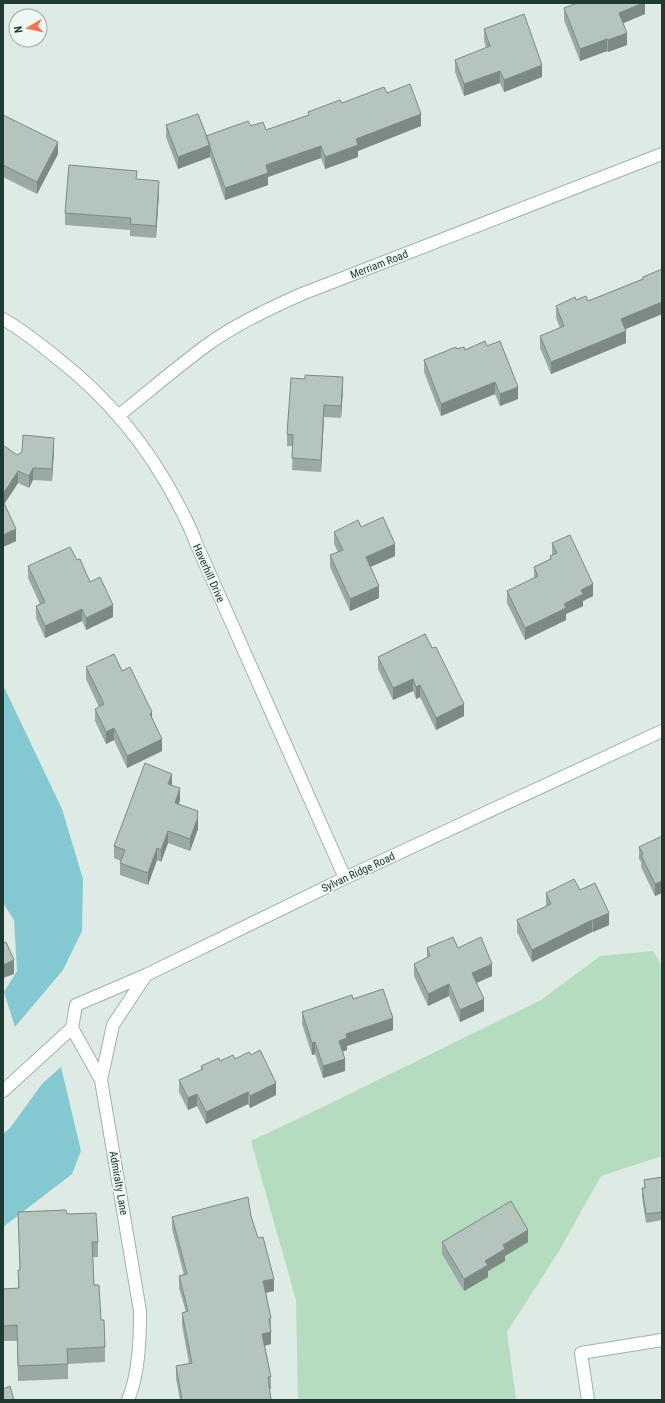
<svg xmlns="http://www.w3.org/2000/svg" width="665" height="1403" font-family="'Roboto Condensed',sans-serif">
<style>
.green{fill:#b6dcbf}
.water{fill:#84c8d1}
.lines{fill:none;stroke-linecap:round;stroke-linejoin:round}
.minor-casing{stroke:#a1b2ab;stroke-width:14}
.minor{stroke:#fff;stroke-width:12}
.wall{fill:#9aa9a3}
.shaded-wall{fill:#7d8a84}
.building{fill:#b3c5bd;stroke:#7d8a84}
.labels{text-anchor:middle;stroke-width:3.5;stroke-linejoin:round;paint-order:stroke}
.street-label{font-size:11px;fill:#1f3a32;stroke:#eef7f2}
</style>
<rect width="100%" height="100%" fill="#deeae4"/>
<!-- green -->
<path class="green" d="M653,951L662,966V1156L601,1176L559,1251L507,1332L516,1400H298L296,1300L251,1141L329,1104L541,1000L600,956Z"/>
<!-- water -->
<path class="water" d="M3,685L62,809L83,879L82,931L63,970L15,1027L4,992L17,971L14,920L3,903Z
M61,1067L81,1151L72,1174L3,1227V1134L10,1128L42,1084Z"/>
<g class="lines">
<defs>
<path id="minor" d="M3,319C22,330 40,344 57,358C107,397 149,448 178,504C185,517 191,529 196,543L345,878
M118,416C148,392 177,367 207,345C236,324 270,308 302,294L662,154
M101,1080L72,1028L76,1005L146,975L345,878L662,731
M3,1091L72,1028
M128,1400C139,1374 140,1339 140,1311L101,1080L113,1025L146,975
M588,1400L581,1353L662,1340"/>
</defs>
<!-- minor casing -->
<use href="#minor" class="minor-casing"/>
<!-- minor -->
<use href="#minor" class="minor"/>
</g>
<!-- wall -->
<path class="wall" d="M645,3V14L623,23L627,45L608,52L607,51L580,61L564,20V8Z
M484,29L542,77L504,92L500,83L464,96L455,72V60L486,48L484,41Z
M387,93L421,126L358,151V157L325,169L321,158L268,177V185L225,200L210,157L178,169L166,137V125L206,136L251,126L266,130L308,115V112L342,103Z
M3,115L58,154L37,194L3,177Z
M137,179L159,193L156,238L130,236V230L65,225V213Z
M662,269V314L625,329L626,343L551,374L540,348V336L560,328L556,318V306L576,300L588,301L643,279V277Z
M487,346L518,399L500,406L495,394L441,416L424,372V360L457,349L465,350Z
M343,389L341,418L324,417L321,472L292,470L293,446H287V434Z
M3,445L17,455L54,450L52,481L33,480L29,488L18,483L4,504L16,541L3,547Z
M334,532L395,556L370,567L379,598L350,611L330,567V555L338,552L334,544Z
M552,543L593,596L583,601V606L566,614V620L525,640L507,603V591L534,578V567L550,559V556H552Z
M77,560L113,617L86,630L82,621L45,638L36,618V606L40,604L28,578V566Z
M425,634L464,716L436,730L420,697L416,699L413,691L393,700L378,669V657Z
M86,667L122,671L152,719L162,751L127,768L114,740L106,744L95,721V709L99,707L86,679Z
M172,785L180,800L179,804L198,811V829L190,851L168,843L161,862L157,860L148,885L120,875V863L121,861L114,858V846Z
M662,836V893L655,896L641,867V862L639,859V847Z
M580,890L609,925L593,932H592L532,962L517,932V920L546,906V893Z
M427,948H458L492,976L476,983L484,1011L460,1022L449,996L428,1006L414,976V964L427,958Z
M353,999L393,1030L347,1046V1050L343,1051L345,1071L323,1078L315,1054L312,1055L302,1024V1012Z
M235,1059L276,1095L250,1108L248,1104L206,1124L197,1106L188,1110L179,1092V1080L201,1070V1066L220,1061Z
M662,1177V1220L646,1223L642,1197V1188H644V1180Z
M18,1212L67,1214L98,1242V1257H93L94,1285L101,1320L105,1347V1362L68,1364V1379L18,1381L17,1341H3V1289L18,1288V1270H20Z
M251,1216L274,1291L266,1293L271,1318V1344L265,1346L271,1377V1389H269L271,1400H180L176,1378V1366L189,1363L182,1325V1313L186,1312L179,1288V1276L184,1275L172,1229V1217Z
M442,1242H528L505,1256V1261L488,1271V1277L464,1291L442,1254Z"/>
<!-- shaded-wall -->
<path class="shaded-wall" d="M643,3H645V14L619,25V13Z
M627,33V45L608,52V40Z
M607,39V51L580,61V49Z
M542,65V77L504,92V80Z
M500,71V83L464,96V84Z
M421,114V126L358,151V157L325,169V157L356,139Z
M58,142V154L37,194V182Z
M210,145V157L178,169V157Z
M321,146V158L268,177V185L225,200V188L266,165Z
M159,181V193L156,238V226Z
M662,302V314L621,331V319Z
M626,331V343L551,374V362Z
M343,377V389L341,418V406Z
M495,382V394L441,416V404Z
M518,387V399L500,406V394Z
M324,405V417L321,472V460Z
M54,438V450L52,481V469Z
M33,468V480L29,488V476Z
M18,471V483L3,506V494Z
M16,529V541L3,547V535Z
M395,544V556L366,569V557Z
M593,584V596L583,601V606L566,614V620L525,640V628L564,604L581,590Z
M379,586V598L350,611V599Z
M113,605V617L86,630V618Z
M82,609V621L45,638V626Z
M413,679V691L393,700V688Z
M420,685V697L416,699V687Z
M464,704V716L436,730V718Z
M152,712V724L150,714Z
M114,728V740L106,744V732Z
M162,739V751L127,768V756Z
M172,774V786L168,784Z
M180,788V800L175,815V803Z
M198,811V829L190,851V839Z
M168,831V843L161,862V850Z
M157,848V860L148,885V873Z
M662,881V893L655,896V884Z
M609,913V925L593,932V920Z
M592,920V932L532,962V950Z
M14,960V974L3,978V965Z
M492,964V976L472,985V973Z
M449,984V996L428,1006V994Z
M484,999V1011L460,1022V1010Z
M393,1018V1030L347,1046V1050L339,1053V1041L346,1034Z
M315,1042V1054L312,1055V1043Z
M345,1059V1071L323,1078V1066Z
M276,1083V1095L250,1108V1096Z
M248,1092V1104L206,1124V1112Z
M197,1094V1106L188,1110V1098Z
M528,1230V1242L505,1256V1261L488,1271V1277L464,1291V1279L503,1245Z
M274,1279V1291L263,1293V1281Z
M271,1332V1344L262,1346V1334Z"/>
<!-- building -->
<path class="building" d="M577,3H643L619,13L627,33L608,40L607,39L580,49L564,8Z
M524,14L542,65L504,80L500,71L464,84L455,60L490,46L484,29Z
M410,84L421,114L356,139L358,145L325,157L321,146L266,165L268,173L225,188L206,136L248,121L251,126L263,122L266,130L309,115L308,112L340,100L342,103L384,87L387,93Z
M198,114L210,145L178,157L166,125Z
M3,115L58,142L37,182L3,165Z
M69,165L137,171L136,179L159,181L156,226L130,224L131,218L65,213Z
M662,269V302L621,319L626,331L551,362L540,336L564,326L556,306L575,297L576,300L586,296L588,301L643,279V277Z
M485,341L487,346L500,341L518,387L500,394L495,382L441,404L424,360L456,347L457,349L464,347L465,350Z
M305,375L343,377L341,406L324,405L321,460L292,458L293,435L287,434L291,378L305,379Z
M23,435L54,438L52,469L33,468L29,476L18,471L3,494V445L17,455L22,452Z
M3,501L16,529L3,535Z
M383,517L395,544L366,557L379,586L350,599L330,555L343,550L334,532L358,520L361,527Z
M570,535L593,584L581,590L583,594L564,604L566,608L525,628L507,591L538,576L534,567L551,559L550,556L557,553L552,543Z
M70,547L77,560L80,559L90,582L100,577L113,605L86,618L82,609L45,626L36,606L45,602L28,566Z
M425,634L432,648L436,647L464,704L436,718L420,685L416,687L413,679L393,688L378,657Z
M114,654L122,671L130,667L152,712L150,714L162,739L127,756L114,728L106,732L95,709L104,704L86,667Z
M145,763L172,774L168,784L180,788L175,803L198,811L197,816L198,817L190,839L168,831L161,850L157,848L148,873L120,863L125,850L114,846Z
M662,836V881L655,884L641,855L643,854L639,847Z
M574,879L580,890L595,883L609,913L593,920H592L532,950L517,920L551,904L546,893Z
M453,937L458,948L481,937L492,964L472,973L484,999L460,1010L449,984L428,994L414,964L430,956L427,948Z
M6,942L14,960L3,965V943Z
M383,989L393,1018L346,1034L347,1038L339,1041L345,1059L323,1066L315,1042L312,1043L302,1012L352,995L353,999Z
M260,1050L276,1083L250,1096L248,1092L206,1112L197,1094L188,1098L179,1080L203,1069L201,1066L219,1058L220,1061L233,1055L235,1059L249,1052L251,1055Z
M662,1177V1212L646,1214L642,1188H645L644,1180Z
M248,1197L251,1216L258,1238L263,1237L274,1279L263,1281L271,1318L269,1319L271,1332L262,1334L271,1377H268L271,1400H182L176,1366L192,1363L182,1313L188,1311L179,1276L187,1274L172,1217Z
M511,1201L528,1230L503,1245L505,1249L485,1261L488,1265L464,1279L442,1242Z
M66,1210L67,1214L96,1213L98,1242H92L94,1285H99L101,1320H104L105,1347L67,1349L68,1364L18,1366L17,1325L3,1326V1289L19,1288L18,1270H20L18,1212Z
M10,1386L14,1400H3V1389Z"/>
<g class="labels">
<!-- street labels -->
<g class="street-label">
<text transform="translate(379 264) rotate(-21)" y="4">Merriam Road</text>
<text transform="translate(209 573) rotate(66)" y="4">Haverhill Drive</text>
<text transform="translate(358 872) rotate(-25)" y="4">Sylvan Ridge Road</text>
<text transform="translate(119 1183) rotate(80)" y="4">Admiralty Lane</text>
</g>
</g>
<!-- border -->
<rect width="665" height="1403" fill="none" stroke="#1f3a32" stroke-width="8"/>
<!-- north arrow -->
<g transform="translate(28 28) rotate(261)"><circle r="19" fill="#eef7f2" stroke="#9baba5"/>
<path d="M0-3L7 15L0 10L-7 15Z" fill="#f47352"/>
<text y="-6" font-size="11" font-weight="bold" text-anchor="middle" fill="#1f3a32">N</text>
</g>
</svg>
